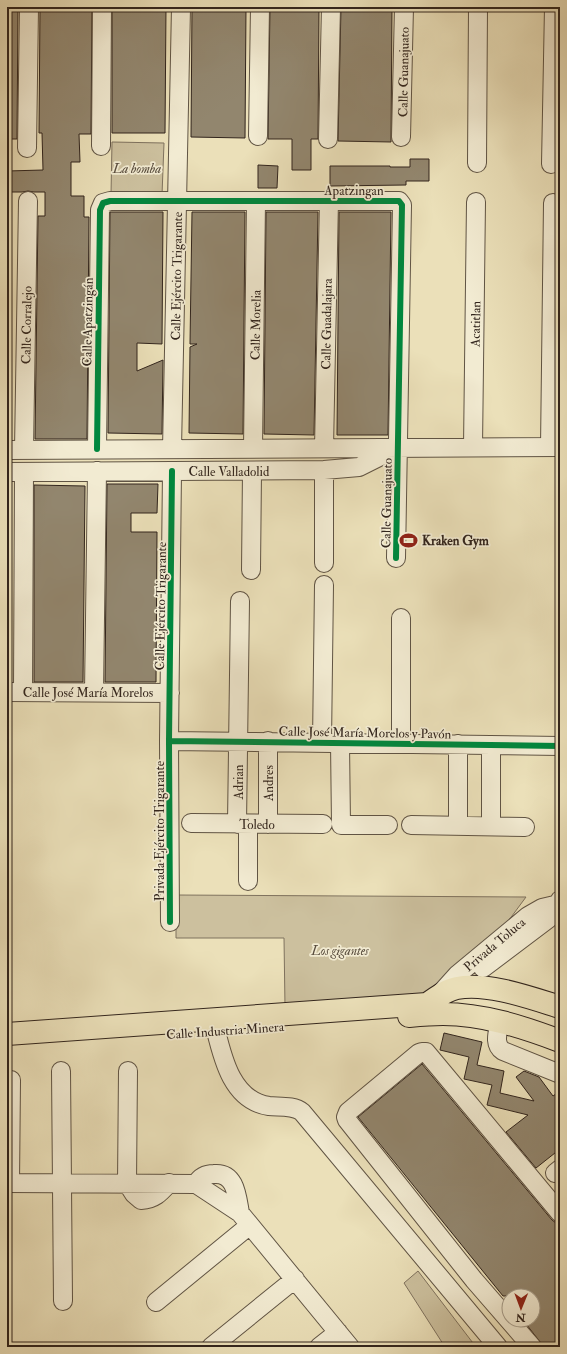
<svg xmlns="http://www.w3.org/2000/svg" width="567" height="1354" font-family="'IM FELL Double Pica',serif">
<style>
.green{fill:#ccc09e;stroke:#7f725e}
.building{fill:#92866e;stroke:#32251d}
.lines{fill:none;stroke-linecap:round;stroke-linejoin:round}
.minor-casing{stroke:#605444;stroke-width:20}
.major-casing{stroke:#32251d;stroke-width:24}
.minor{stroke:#f2ebd2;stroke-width:18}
.major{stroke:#ebe0b9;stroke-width:22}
.cycleway-casing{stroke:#f2ebd2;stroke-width:8}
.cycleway{stroke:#00873e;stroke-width:6}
.labels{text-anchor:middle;stroke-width:3.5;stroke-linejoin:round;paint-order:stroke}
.street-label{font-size:13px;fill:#32251d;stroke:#f2ebd2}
.park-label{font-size:13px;font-style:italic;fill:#584c3d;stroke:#f2ebd2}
.poi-label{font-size:13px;font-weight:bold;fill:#32251d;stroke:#f2ebd2;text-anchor:start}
</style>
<rect width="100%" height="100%" fill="#ebe0b9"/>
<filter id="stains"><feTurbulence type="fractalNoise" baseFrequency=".005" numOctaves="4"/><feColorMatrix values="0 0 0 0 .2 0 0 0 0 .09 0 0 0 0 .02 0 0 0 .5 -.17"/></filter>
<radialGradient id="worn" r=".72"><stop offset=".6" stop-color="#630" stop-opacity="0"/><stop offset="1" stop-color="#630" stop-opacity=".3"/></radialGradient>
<!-- green -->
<path class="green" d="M112,142L164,143L162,195L111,194Z
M176,895L526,897L509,920L426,1001L285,1007L284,938H176Z
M418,1271L476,1347H445L404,1283Z"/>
<!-- building -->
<path class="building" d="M7,7H18L17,139H7Z
M40,7H92L91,134H79L80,162H71V196H84V217H89L87,439H35L38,216H45V192H34L28,191L22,192H7V171L43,170L42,133H39Z
M112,7H166L165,133H112Z
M192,7H246L245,138L191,137Z
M270,7H319L318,139H311V170H292V139H268Z
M341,7H392L391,142L338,141Z
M410,159H429V181H406V185L330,186V166H390V167H410Z
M258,165L278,166L277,188H258Z
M110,212H163L162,344L137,343V371L163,360L162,434L108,433Z
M192,212H245L243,434L189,433L190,347L197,344H190Z
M266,212H318L314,435L264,434Z
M339,212H391L388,435H337Z
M107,484H158L157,513H131V532H157L156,682H105Z
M34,485L85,486L83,682H34Z
M444,1033L482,1042L477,1065L504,1071L500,1093L534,1101L516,1077L524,1071L539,1077L553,1096L560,1091V1149L536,1168L506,1132L528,1115L487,1105L492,1085L464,1079L469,1057L440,1050Z
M422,1064L552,1220L556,1223H560V1347H544L523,1320H533V1296H503L358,1117Z"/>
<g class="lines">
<defs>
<path id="minor" d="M258,136L260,7
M401,137L404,7
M328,139L331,7
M101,146L102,7
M27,148L29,7
M477,163L478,7
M551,164L554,7
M473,447L476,202
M550,447L553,203
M253,448L256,201
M324,448L329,200
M97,449L100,210L103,203L110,201H399L402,205L396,558
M172,449L181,7
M7,450L560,447
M24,450L28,201
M7,472L324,470L359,467L393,450
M324,563V470
M251,570L252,471
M7,692L170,693
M23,692L24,472
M94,692L97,471
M169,741L560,746
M268,741V824
M322,742L324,585
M340,743L341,825H388
M401,743V618
M458,744V826
M491,745V826
M191,823L323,824
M237,824L240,601
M411,825L525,827
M248,881V824
M170,922L169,741L172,471
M483,968L548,919L555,911L560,900
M439,995L457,975L528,916L542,908L559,904
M500,1021C498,1032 493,1044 503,1051L560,1074
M216,1031C223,1060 233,1101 269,1106C279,1107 294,1105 302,1112L498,1347
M61,1071L63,1301
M128,1071L127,1183L134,1194L141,1200C155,1199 160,1193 169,1183
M555,1173L560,1169
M7,1183L196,1184
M10,1183L11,1080
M240,1213C237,1197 236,1172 214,1174C206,1174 200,1177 196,1184L240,1213L350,1347
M156,1302L250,1225
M211,1347L295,1279
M319,1347L338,1332
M532,1347L474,1280L347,1120L346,1117L348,1112L419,1053L422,1052H426L560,1213"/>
<path id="major" d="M409,1016C420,1015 432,1014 443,1014C483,1014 523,1027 560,1041
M7,1034L427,1004C436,998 446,990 457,988C487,982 531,998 560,1007"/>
</defs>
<!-- minor casing -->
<use href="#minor" class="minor-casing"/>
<!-- major casing -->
<use href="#major" class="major-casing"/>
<!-- minor -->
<use href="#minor" class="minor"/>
<!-- major -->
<use href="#major" class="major"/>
<defs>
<path id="cycleway" d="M97,449L100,210L103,203L110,201H399L402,205L396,558
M169,741L560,746
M170,922L169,741L172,471"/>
</defs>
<!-- cycleway casing -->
<use href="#cycleway" class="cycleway-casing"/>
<!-- cycleway -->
<use href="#cycleway" class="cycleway"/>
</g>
<!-- icons -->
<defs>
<symbol id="stadium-bare" viewBox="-9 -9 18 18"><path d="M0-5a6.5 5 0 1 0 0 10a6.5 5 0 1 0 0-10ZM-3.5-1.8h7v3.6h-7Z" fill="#8f2418" stroke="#f2ebd2" stroke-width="2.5" paint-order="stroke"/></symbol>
</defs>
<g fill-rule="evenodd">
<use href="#stadium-bare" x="396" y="528" width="25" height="25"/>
</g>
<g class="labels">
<!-- street labels -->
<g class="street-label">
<text transform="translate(403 72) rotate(-89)" y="5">Calle Guanajuato</text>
<text x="354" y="195">Apatzingan</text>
<text transform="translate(176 276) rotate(-89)" y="5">Calle Ejército Trigarante</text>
<text transform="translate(87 322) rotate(-89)" y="5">Calle Apatzingán</text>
<text transform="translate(326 324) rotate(-89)" y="5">Calle Guadalajara</text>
<text transform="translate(475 324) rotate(-89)" y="5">Acatitlan</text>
<text transform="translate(26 325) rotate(-89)" y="5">Calle Corralejo</text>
<text transform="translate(255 325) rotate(-89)" y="5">Calle Morelia</text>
<text x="229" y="476">Calle Valladolid</text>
<text transform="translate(386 503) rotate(-89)" y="5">Calle Guanajuato</text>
<text transform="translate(160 606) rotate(-89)" y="5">Calle Ejército Trigarante</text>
<text x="88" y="697">Calle José María Morelos</text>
<text transform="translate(365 732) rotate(1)" y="5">Calle José María Morelos y Pavón</text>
<text transform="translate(238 782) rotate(-90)" y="5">Adrian</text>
<text transform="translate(268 783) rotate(-90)" y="5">Andres</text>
<text x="257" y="829">Toledo</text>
<text transform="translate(159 831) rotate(-90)" y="5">Privada Ejército Trigarante</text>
<text transform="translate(494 944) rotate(-40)" y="5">Privada Toluca</text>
<text transform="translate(225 1030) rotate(-4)" y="5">Calle Industria Minera</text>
</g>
<!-- park labels -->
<g class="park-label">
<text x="137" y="173">La bomba</text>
<text x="340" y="955">Los gigantes</text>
</g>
<!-- poi labels -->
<g class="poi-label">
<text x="422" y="545">Kraken Gym</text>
</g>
</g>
<!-- margin -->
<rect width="567" height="1354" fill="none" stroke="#ebe0b9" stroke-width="24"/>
<rect x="8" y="8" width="551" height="1338" fill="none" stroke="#32251d" stroke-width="2"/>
<rect x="12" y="12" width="543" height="1330" fill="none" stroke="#32251d"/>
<!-- north arrow -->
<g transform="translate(521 1308) rotate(181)"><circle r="19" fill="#f2ebd2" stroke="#a59c8a"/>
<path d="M0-3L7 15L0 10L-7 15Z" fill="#8f2418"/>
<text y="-6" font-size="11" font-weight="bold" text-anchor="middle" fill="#32251d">N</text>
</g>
<rect width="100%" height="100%" filter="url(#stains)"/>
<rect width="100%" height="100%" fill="url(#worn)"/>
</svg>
